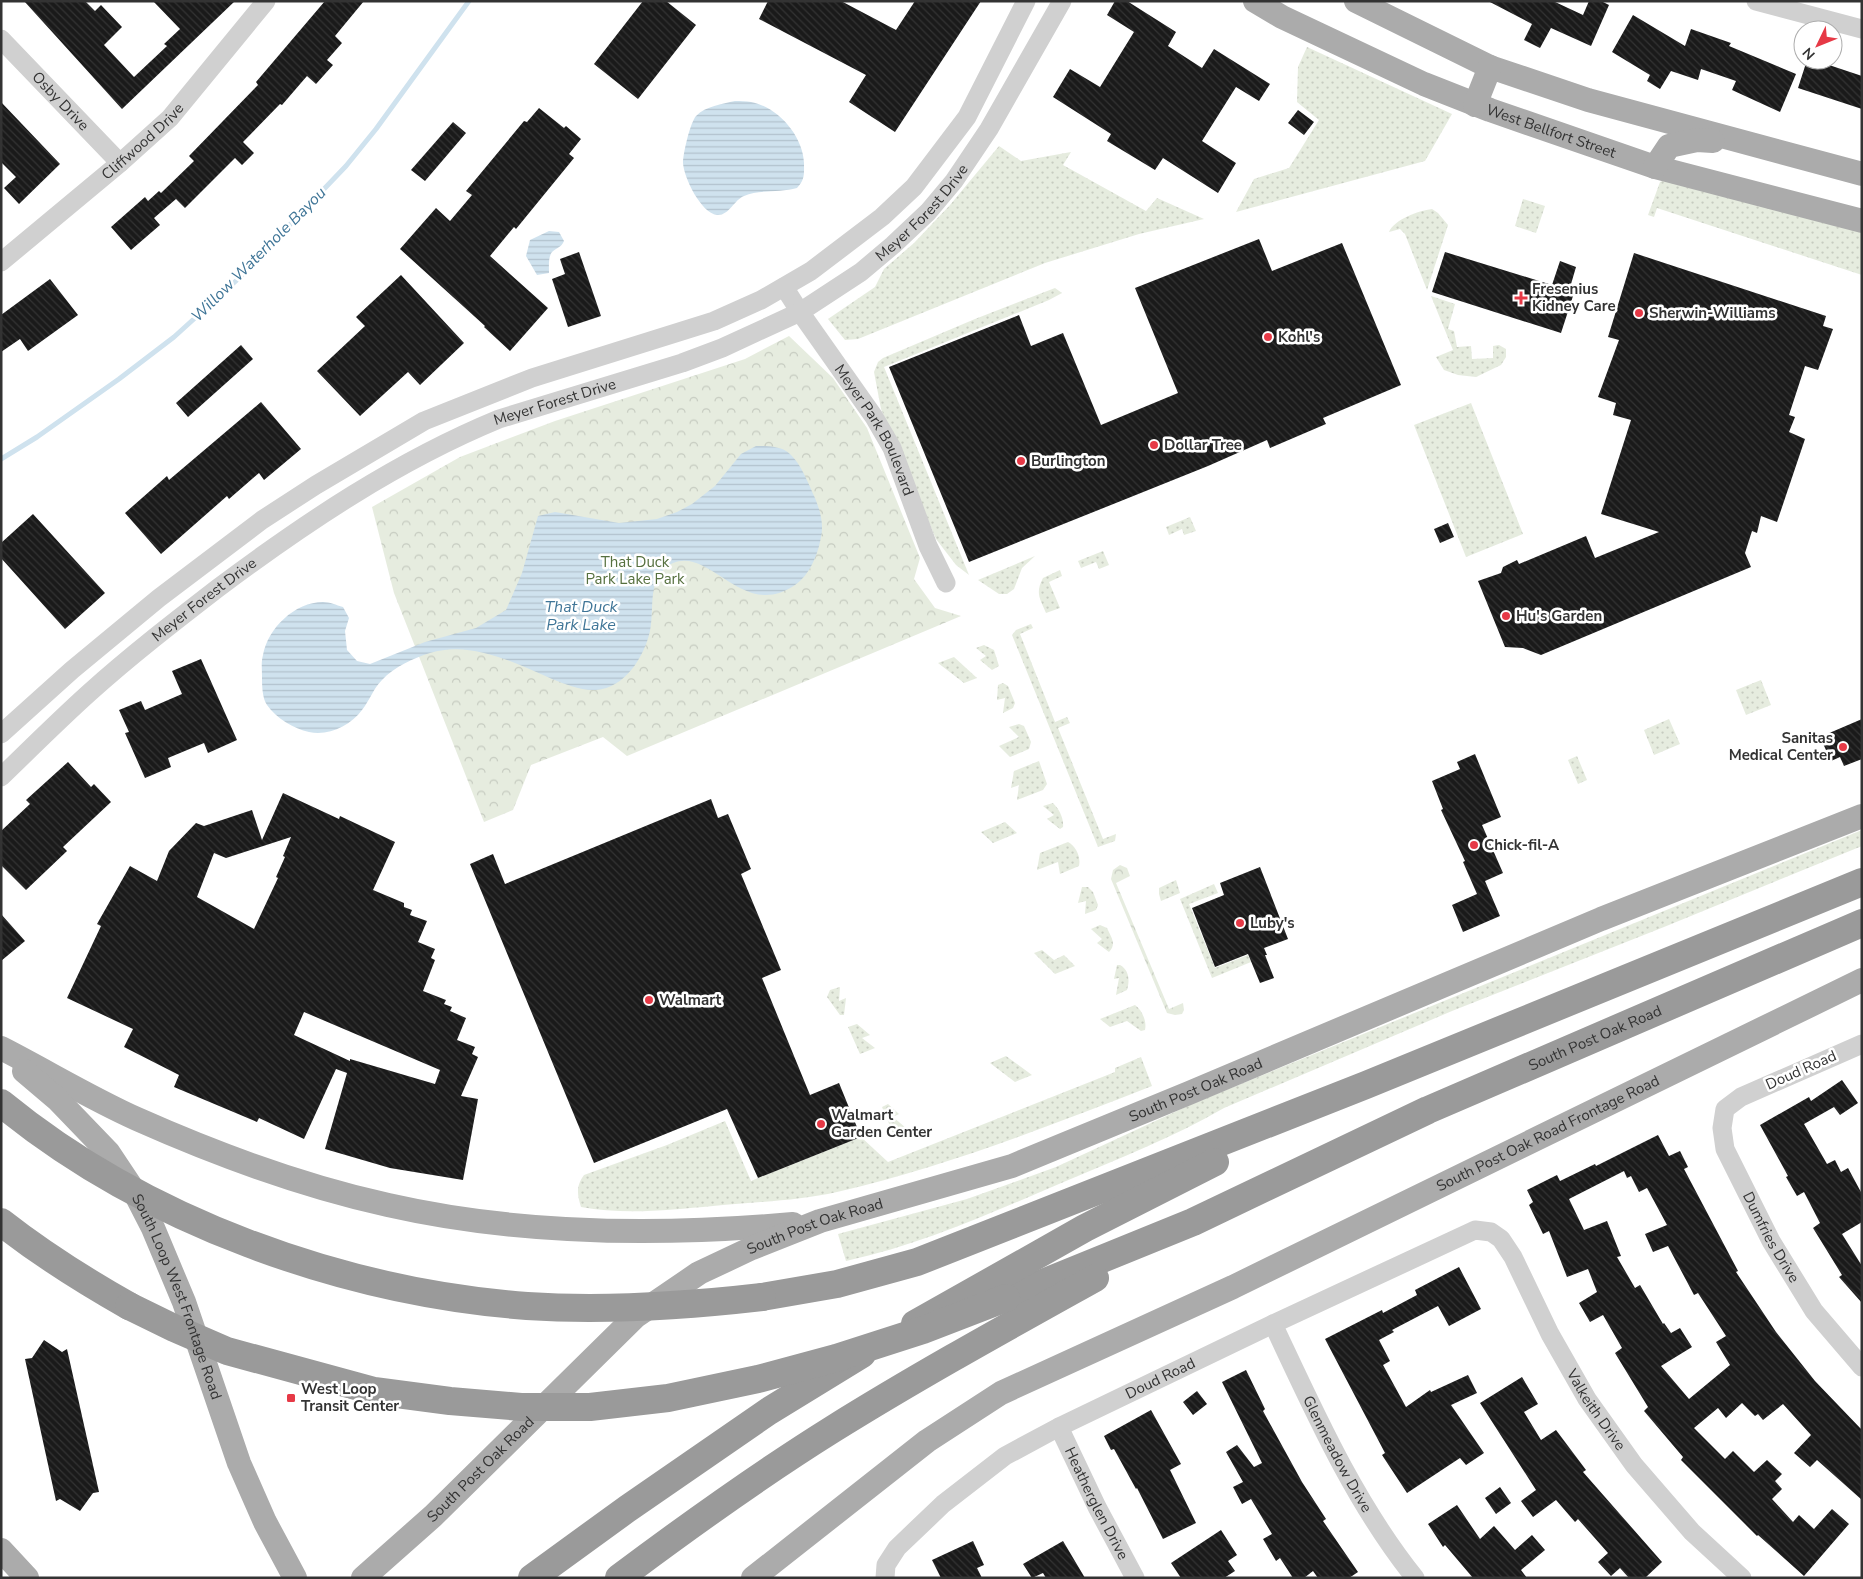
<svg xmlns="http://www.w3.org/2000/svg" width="1863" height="1579" font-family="'Nunito Sans',sans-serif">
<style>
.grass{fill:url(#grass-dots)}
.forest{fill:url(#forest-crowns)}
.water{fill:url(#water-rules)}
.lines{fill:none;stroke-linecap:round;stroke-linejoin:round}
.stream{stroke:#cfe2ee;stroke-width:5}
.building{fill:url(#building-back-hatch);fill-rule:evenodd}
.minor{stroke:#d0d0d0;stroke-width:19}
.major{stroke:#ababab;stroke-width:24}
.highway{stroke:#9a9a9a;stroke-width:28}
.highway-bridge{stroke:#9a9a9a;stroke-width:28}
.poi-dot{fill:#e63946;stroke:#fff;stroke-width:2}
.labels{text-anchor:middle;stroke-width:5;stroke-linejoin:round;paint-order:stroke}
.street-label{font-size:15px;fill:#333;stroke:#fff}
.poi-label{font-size:15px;font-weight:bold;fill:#333;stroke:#fff;text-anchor:start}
.park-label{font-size:15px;fill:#56703f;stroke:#fff}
.water-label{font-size:16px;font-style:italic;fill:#3f7597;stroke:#fff}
</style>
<defs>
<pattern id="grass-dots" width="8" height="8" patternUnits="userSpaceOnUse" patternTransform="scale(1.25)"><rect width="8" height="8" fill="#e6ecdf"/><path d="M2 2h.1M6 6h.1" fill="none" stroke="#c6cbc0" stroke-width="1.8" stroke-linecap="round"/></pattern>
<pattern id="forest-crowns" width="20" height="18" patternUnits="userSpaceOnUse" patternTransform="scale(1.25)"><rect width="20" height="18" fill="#e6ecdf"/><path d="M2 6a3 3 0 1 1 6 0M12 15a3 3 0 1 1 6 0" fill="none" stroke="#c6cbc0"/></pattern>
<pattern id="water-rules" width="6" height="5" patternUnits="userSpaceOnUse" patternTransform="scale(1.25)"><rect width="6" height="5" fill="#cfe2ee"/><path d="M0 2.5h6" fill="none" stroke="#b2c2cd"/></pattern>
<pattern id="building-back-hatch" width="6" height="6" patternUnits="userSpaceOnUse" patternTransform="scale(1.25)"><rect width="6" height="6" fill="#1a1a1a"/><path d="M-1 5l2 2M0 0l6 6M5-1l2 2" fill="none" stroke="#333"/></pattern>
</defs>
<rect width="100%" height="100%" fill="#fff"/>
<!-- grass -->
<path class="grass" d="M1307,47L1452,114L1425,161L1236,212L1254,179L1289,168L1319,120L1297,102L1298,67Z
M999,146L1021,161L1071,152L1063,165L1146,211L1157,198L1204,219L1139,234L1045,263L858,339L845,340L828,319L875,287L884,269L914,243L950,205Z
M1669,178L1862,227V275L1657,208L1654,217L1648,215L1660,182Z
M1523,199L1545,206L1536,233L1515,226Z
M1432,209L1438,213L1448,225L1427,290L1405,234L1400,229L1389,232C1395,219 1418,211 1432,209Z
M1055,288L1062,293L1049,300L884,367L969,575L956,565L936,539L881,409L874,372L878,362L883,358L975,319Z
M1431,296L1455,304L1448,329L1454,331L1457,347L1471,346L1472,359L1493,358V346L1499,345L1506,349V357L1501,365L1476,377L1458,375L1444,370L1436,357L1453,350Z
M1471,403L1523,534L1466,557L1414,425Z
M1190,517L1196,531L1184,535L1182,529L1169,535L1166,527Z
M1103,551L1109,565L1099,569L1096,562L1081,568L1078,561Z
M1035,556L1022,568L1014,589L1007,594H999L978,580Z
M1060,570L1062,576L1049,582L1060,608L1046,613C1040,599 1035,593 1043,578Z
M1031,624L1033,628L1020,634L1055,722L1067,717L1070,723L1058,728L1103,839L1116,834L1115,841L1098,847L1012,635L1016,630Z
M984,645L994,650L999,666L992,670L980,660L986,656L976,648Z
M954,657L977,678L964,683L938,663Z
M1761,680L1771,705L1746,715L1736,690Z
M1003,683L1008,686L1015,703L1013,708L1003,713L1005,698L997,700L998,685Z
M1669,719L1680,744L1654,755L1644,730Z
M1019,724L1024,726L1031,742L1029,749L1010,757L999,746L1019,737L1009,727Z
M1577,756L1587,780L1578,784L1568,760Z
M1039,761L1047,784L1043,790L1017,800L1019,785L1011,788L1014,771Z
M1053,803C1059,809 1064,818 1063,827L1060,829L1047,819L1054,815L1043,806Z
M1005,822L1017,833L993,843L981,832Z
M1862,830V846L1664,927L1452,1011L1224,1108C1174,1137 1120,1158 1066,1181C993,1212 924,1244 846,1261L838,1234L967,1199L1056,1167L1192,1104Z
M1068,842C1076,846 1081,857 1079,866L1060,874L1058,862L1037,870L1040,853Z
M1176,880L1180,893L1161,901L1159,894V888Z
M1214,884L1218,893L1189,904L1215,968L1248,955L1251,962L1212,978L1180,899Z
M1082,887H1088L1093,892L1098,905L1096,910L1085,914L1086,901L1078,903Z
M1100,925L1107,928C1111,937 1117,944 1109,952L1097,943L1102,939L1091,929Z
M1042,950L1054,960L1064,955L1075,966L1055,974L1034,953Z
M1117,965H1120C1129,970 1130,980 1127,990L1116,995L1119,978L1114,979Z
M840,987L839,1001L846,998L844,1015H840L827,997L830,990Z
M1135,1005C1142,1010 1147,1021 1145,1030L1141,1031L1127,1021L1110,1027L1100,1019Z
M857,1024L870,1035L862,1038L875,1048L860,1054L848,1027Z
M1006,1056L1032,1075L1015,1082L990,1063Z
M1141,1057L1152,1086C1049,1126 945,1167 837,1192C797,1201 754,1202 713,1206C670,1210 624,1215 581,1207C577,1194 576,1186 584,1175L667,1145L725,1121L751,1181L861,1137L888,1162L1115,1072V1068Z
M888,1104L899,1114L893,1117L906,1128L893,1133L882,1107Z"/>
<!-- forest -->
<path class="forest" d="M789,336L833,378L867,428L920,558L914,579L935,608L961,616L627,756L603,737L531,765L513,810L484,822L394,593L372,507L460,457L555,421L745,359Z
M1120,865L1127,868L1130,876L1116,883L1169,1009L1183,1003L1184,1010L1182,1014L1175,1015L1167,1013L1111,879L1113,870Z"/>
<!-- water -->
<path class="water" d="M735,101C740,101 746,101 751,102C778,107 803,136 804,163C804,174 805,180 797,188C780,193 760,189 744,196C734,200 729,216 717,215C701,213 684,178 683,163C683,154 690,123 696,116C706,106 722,104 735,101Z
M549,231L559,232L564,241C561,248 557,247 552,252C548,257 549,267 549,273L537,275L526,256L530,240Z
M756,446C764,446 778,446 786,451C800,460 808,483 815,498C820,510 824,524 821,537C818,554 810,575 795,585C743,621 711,547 673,563C646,575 655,607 650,631C644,657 625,688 596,690C581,691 565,684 552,679C515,663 471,640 430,653C414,658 394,667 382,680C373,689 370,700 362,710C350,726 329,736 309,732C294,729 276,718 267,705C262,698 262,684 262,676C262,669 261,662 263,655C268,628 295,602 323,602C330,602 336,605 343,607L349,618L345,631L347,650L357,661L370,664L425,642L476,628L506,610L522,573L538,516L555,512L619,523L657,519L677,512L692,504L715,486L741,454Z"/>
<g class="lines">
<!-- stream -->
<path class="stream" d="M1,459L37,437L119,379L174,337L238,279L346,166L376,129L469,1"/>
</g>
<!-- building -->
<path class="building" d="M24,1H85L95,11L101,5L122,27L104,45L134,77L167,46L164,44L180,29L153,1H235L122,109Z
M325,1H364L335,36L342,43L327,60L333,65L316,84L307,76L282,105L280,104L243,142L254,153L242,165L235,158L185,208L176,199L154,218L160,225L131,250L111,227L145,197L148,201L159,191L161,193L194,161L189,156L258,85L256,82Z
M643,1H666L696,25L638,99L594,64Z
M768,1H841L896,30L915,1H981L895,132L849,102L866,75L759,19Z
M1115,1H1127L1176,32L1168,46L1202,68L1214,49L1270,84L1259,101L1236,87L1202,141L1236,163L1218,193L1163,158L1155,170L1107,141L1111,134L1053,97L1070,69L1100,87L1134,32L1107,15Z
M1488,1H1553L1583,15L1589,1H1601L1609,5L1591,46L1551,28L1540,48L1524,40L1532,24Z
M1633,15L1685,46L1691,29L1731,43L1729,46L1796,74L1780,112L1732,90L1736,81L1701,69L1698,80L1671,71L1660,89L1647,81L1650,75L1612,52Z
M1807,60H1814L1862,76V109L1798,88Z
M1,102L60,164L19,204L4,188L16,177L1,162Z
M539,108L564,128L566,126L581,139L569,154L574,158L516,229L514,227L490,256L548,308L510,351L484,327L485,326L400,249L436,208L450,221L472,195L466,191L524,121L527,122Z
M1298,110L1314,122L1304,135L1288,123Z
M453,122L466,133L425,181L411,170Z
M1259,239L1272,271L1342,243L1401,385L1323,418L1326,424L1270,448L1267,440L1208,466L969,562L889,367L1019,315L1031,346L1063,333L1101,425L1178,393L1135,288Z
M579,252L601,316L568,327L552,279L565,274L560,259Z
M1445,252L1552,285L1560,261L1576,267L1569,291L1574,293L1561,333L1432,292Z
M1634,253L1826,316L1823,326L1833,329L1818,370L1805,366L1789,415L1795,417L1789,432L1805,439L1777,522L1761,516L1757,533L1752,531L1745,553L1751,567L1541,655L1523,648L1505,647L1478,581L1501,573L1503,567L1517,560L1519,564L1586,536L1595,558L1659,532L1601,514L1631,420L1613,415L1616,403L1598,397L1619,340L1608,337Z
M401,275L464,343L420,385L408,372L360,416L317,371L365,326L356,317Z
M50,279L78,315L28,351L20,339L1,352V315Z
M241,345L253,359L188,417L176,403Z
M261,402L301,449L264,480L259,473L229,499L227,496L161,554L125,513L167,476L169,480Z
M33,514L105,593L65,629L1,558V543Z
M1448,523L1454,537L1440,543L1434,529Z
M201,659L237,740L208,753L204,743L168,758L171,767L145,778L125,733L129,732L119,710L141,701L145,710L182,694L172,671Z
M1862,719V759L1844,766L1840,757L1831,761L1820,737Z
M1475,754L1501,817L1482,825L1503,873L1485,881L1500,916L1463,932L1452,905L1477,894L1463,862L1465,861L1441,810L1443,809L1432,781L1460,769L1457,762Z
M68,762L91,787L94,784L111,802L63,847L67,851L26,890L1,865V831L30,804L26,800Z
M283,793L339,819L340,816L395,842L373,890L404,903V907L412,910L410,915L427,921L418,942L435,949L431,958L435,960L423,991L446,1000L444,1004L452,1007L450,1011L466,1018L457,1040L475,1047L472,1054L478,1057L461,1096L478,1099L463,1180L390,1168L325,1149L347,1073L336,1069L304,1139L259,1118L257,1122L174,1087L179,1075L124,1047L133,1029L67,998L101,926L97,924L130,866L157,881L169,851L196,823L204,826L252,810L262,840ZM291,837L283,856L285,857L276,877L278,878L254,929L197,897L214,853L226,858ZM304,1012L440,1070L435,1084L350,1059V1061L294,1035Z
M711,799L718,818L728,814L751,869L741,874L781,970L762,978L810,1095L839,1083L861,1137L758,1178L727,1109L594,1163L470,864L493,854L505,884Z
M1260,867L1288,939L1264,948L1267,955H1265L1274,978L1260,983L1248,954L1215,967L1192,908L1224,895L1220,883Z
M1,914L25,941L1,961Z
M1842,1080L1858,1103L1840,1115L1834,1107L1804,1124L1827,1164L1835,1160L1841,1172L1848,1168L1862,1194V1222L1842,1234L1862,1266V1303L1839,1277L1842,1275L1813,1228L1820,1223L1804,1192L1797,1196L1786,1177L1788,1176L1760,1125L1809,1097L1811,1101Z
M1658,1135L1669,1156L1680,1151L1688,1167L1684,1169L1738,1271L1736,1272L1776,1332L1815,1381L1862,1430V1500L1817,1460L1810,1467L1794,1453L1811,1435L1783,1404L1763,1420L1758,1414L1755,1416L1742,1403L1726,1418L1718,1408L1694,1428L1725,1459L1733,1451L1754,1472L1767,1460L1782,1474L1775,1481L1782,1489L1772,1499L1793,1522L1799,1515L1814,1529L1832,1509L1849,1524L1804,1576L1758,1535L1757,1536L1681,1460L1683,1457L1644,1411L1648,1407L1615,1353L1622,1348L1603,1315L1590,1322L1579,1303L1597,1292L1588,1269L1567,1277L1549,1231L1543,1234L1529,1205L1533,1202L1527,1190L1557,1175L1560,1181L1595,1164L1596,1166ZM1624,1171L1627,1178L1631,1176L1639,1192L1647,1188L1667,1225L1645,1234L1653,1252L1668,1246L1694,1295L1698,1293L1726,1336L1716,1342L1730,1365L1689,1399L1661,1366L1692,1347L1680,1328L1671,1333L1664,1323L1663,1324L1640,1285L1635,1288L1617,1257L1621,1256L1607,1221L1584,1230L1569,1199Z
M1459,1267L1481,1309L1449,1326L1438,1306L1392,1330L1394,1332L1379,1340L1390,1361L1383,1365L1406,1407L1430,1390L1431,1392L1468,1375L1477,1393L1451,1405L1484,1453L1466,1465L1460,1458L1407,1493L1382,1455L1385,1453L1325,1339L1382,1310L1383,1313L1417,1295L1415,1290Z
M44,1340L62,1352L67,1349L99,1492L93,1493L80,1511L60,1499L56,1501L25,1359L32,1358Z
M1246,1370L1265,1409L1263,1411L1302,1482L1326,1519L1323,1521L1358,1572L1349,1578H1318L1313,1571L1304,1578H1293L1280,1558L1276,1561L1263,1539L1272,1534L1251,1499L1242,1504L1233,1487L1243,1482L1226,1452L1237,1445L1254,1467L1262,1463L1222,1382Z
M1522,1377L1538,1404L1524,1412L1541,1440L1556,1430L1586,1470L1583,1472L1662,1562L1645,1578H1629L1620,1568L1611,1576L1598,1562L1608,1553L1578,1519L1575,1522L1556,1500L1533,1517L1521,1501L1536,1490L1480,1403Z
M1197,1391L1207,1404L1193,1415L1183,1402Z
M1151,1410L1181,1464L1170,1470L1196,1523L1163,1539L1137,1488L1136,1489L1114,1449L1111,1450L1104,1436Z
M1500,1487L1511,1503L1496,1514L1485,1498Z
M1457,1505L1480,1539L1494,1526L1515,1550L1532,1535L1545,1550L1521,1570L1527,1578H1473L1445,1545L1443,1547L1428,1524Z
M1221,1530L1237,1555L1228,1561L1235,1571L1224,1578H1181L1171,1563Z
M973,1541L984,1565L977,1568L982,1578H941L932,1560Z
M1063,1541L1085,1578H1046L1043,1573L1032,1578L1023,1564Z"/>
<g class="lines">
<!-- minor -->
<g class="minor">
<path d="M1756,1L1862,29"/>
<path id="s1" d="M1,39L120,163"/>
<path id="s2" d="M1,262L120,163L170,118L266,1"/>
<path id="s3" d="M784,287L800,312L874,417L892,448L928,546L946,583"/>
<path d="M1,734L72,670L159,598L262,520L316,485L424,421L532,378L714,321L761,300L811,271L882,217L914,187L967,117L1026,1"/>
<path id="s4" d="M1,777C30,749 59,720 89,693C130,656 174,622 218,588C305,523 397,461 499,419L682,363L722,348L800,312L861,272L893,245L928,212L954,181L989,129L1062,1"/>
<path id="s5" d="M1862,1044L1741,1097L1725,1109L1722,1128L1725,1149L1771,1241L1814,1311L1862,1367"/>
<path id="s6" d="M1273,1324C1314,1411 1354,1502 1415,1578"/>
<path id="s7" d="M1059,1427L1097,1507L1135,1578"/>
<path id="s8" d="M885,1578L886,1565L897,1548L943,1504L1005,1456L1059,1427L1273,1324L1475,1230L1491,1232L1501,1239L1513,1257L1550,1334L1587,1399L1634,1465L1692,1532L1742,1578"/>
</g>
<!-- major -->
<g class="major">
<path id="s9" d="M1255,1L1282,17L1424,84L1490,110L1655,167L1862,221"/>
<path d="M1356,1L1490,67L1588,100L1862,174"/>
<path d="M1475,105L1490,67"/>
<path d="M1655,167L1669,146L1697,140L1713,141"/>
<path d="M1,1048C46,1071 92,1099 137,1119C218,1155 302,1186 388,1205C520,1235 659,1236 793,1224"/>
<path id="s10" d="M24,1071L57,1099L108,1152L134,1191L153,1228L184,1302L239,1463L265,1522L295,1578"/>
<path d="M1,1550L27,1578"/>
<path id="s11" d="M363,1578L433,1516L636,1316L699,1273L752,1248L820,1221L1012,1166L1189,1093L1601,919L1862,816"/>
<path id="s12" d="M753,1578L927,1441L1001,1393L1233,1287L1862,980"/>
</g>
<!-- highway -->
<g class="highway">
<path d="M1,1222C43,1255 83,1280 129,1306"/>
<path d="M762,1297L837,1284L917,1262L1366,1085L1862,882"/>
<path id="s13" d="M1006,1298L1193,1222L1428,1110L1862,923"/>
<path d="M915,1324L1085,1228L1215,1162"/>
<path d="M532,1578L627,1509L769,1411L862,1354"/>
<path d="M619,1578C687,1527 761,1474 833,1429C918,1376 1007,1327 1095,1278"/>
</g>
<!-- highway-bridge -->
<path class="highway-bridge" d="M1,1103C145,1221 342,1292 527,1306C606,1311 684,1306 762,1297
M129,1306L174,1328L227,1351L374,1391L450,1401L521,1407H590L668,1398L758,1379L836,1358L923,1330L1006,1298"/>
</g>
<!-- markers -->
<g class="poi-dot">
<path d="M1518.5 290.5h5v5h5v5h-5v5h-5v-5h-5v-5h5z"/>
<circle cx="1639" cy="313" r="5"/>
<circle cx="1268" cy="337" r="5"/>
<circle cx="1154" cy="445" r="5"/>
<circle cx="1021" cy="461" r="5"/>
<circle cx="1506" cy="616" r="5"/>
<circle cx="1843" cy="747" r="5"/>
<circle cx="1474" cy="845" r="5"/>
<circle cx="1240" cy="923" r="5"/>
<circle cx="649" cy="1000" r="5"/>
<circle cx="821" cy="1124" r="5"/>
<rect x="286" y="1393" width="10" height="10" rx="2.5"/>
</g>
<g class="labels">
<!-- street labels -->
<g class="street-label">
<text dy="5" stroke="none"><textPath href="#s1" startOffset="86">Osby Drive</textPath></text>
<text dy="5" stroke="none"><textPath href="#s9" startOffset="324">West Bellfort Street</textPath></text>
<text dy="5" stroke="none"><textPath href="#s2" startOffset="186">Cliffwood Drive</textPath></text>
<text dy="5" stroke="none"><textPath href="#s4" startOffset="1095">Meyer Forest Drive</textPath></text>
<text dy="5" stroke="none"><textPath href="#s4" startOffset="675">Meyer Forest Drive</textPath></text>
<text dy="5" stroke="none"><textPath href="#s3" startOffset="170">Meyer Park Boulevard</textPath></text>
<text dy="5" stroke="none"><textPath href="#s4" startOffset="270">Meyer Forest Drive</textPath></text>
<text dy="5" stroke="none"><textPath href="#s13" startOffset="644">South Post Oak Road</textPath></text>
<text transform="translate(1801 1070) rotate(-24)" y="5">Doud Road</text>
<text dy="5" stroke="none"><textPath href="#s11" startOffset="985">South Post Oak Road</textPath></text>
<text dy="5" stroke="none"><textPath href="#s12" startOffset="915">South Post Oak Road Frontage Road</textPath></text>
<text dy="5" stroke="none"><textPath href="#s11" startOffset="580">South Post Oak Road</textPath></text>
<text dy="5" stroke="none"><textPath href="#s5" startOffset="292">Dumfries Drive</textPath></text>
<text dy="5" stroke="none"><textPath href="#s10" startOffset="278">South Loop West Frontage Road</textPath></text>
<text dy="5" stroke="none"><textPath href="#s8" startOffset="349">Doud Road</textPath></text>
<text dy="5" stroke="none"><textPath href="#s8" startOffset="921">Valkeith Drive</textPath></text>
<text dy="5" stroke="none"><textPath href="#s6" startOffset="145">Glenmeadow Drive</textPath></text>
<text dy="5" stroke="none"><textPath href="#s11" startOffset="160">South Post Oak Road</textPath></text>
<text dy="5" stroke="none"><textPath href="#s7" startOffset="85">Heatherglen Drive</textPath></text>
</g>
<!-- poi labels -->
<g class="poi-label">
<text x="1532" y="294">Fresenius<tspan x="1532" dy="17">Kidney Care</tspan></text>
<text x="1649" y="318">Sherwin-Williams</text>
<text x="1278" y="342">Kohl's</text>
<text x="1164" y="450">Dollar Tree</text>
<text x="1031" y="466">Burlington</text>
<text x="1516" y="621">Hu's Garden</text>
<text x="1833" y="743" text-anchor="end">Sanitas<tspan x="1833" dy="17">Medical Center</tspan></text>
<text x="1484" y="850">Chick-fil-A</text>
<text x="1250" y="928">Luby's</text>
<text x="659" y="1005">Walmart</text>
<text x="831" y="1120">Walmart<tspan x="831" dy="17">Garden Center</tspan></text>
<text x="301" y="1394">West Loop<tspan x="301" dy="17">Transit Center</tspan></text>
</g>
<!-- park labels -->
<g class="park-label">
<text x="635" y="567">That Duck<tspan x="635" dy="17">Park Lake Park</tspan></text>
</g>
<!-- water labels -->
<g class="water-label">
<text transform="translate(258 254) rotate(-45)" y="6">Willow Waterhole Bayou</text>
<text x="581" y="612">That Duck<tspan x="581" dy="18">Park Lake</tspan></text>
</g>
</g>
<!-- border -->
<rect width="1863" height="1579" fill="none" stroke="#333333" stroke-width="5"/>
<!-- north arrow -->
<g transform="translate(1818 45) rotate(227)"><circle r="24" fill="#ffffff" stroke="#adadad"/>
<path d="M0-4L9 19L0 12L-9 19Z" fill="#e63946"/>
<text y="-8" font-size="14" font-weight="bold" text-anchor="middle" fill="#333333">N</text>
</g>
</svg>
